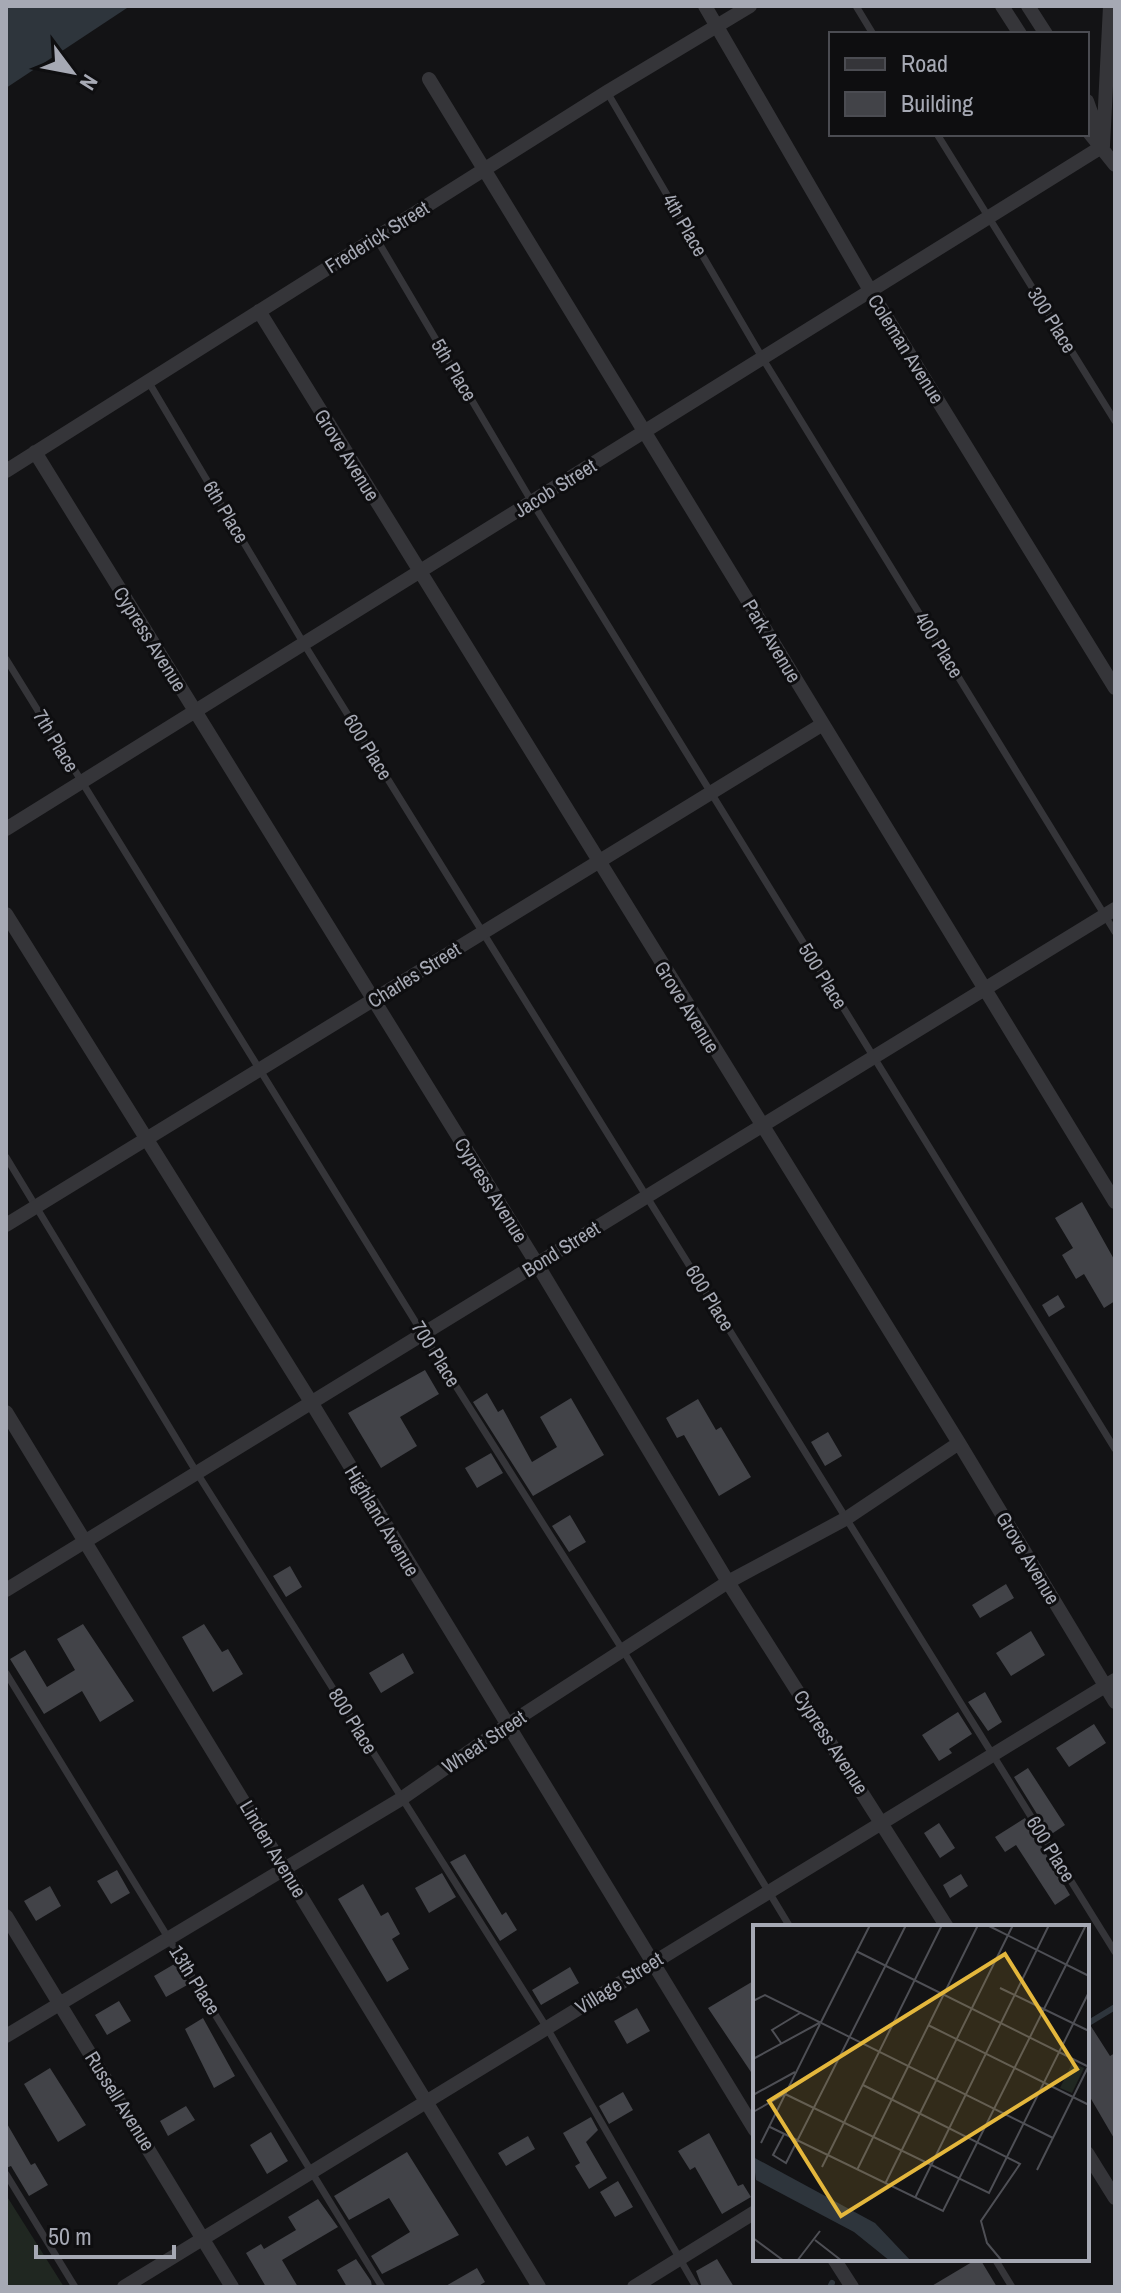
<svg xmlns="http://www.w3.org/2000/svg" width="1121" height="2293" font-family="'Archivo Narrow',sans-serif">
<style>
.green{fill:#202721}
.water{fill:#2e353c}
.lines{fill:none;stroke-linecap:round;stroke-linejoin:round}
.stream{stroke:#2e353c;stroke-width:6}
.building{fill:#424348}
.service{stroke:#353539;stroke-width:7}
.minor{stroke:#353539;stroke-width:14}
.labels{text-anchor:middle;stroke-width:6;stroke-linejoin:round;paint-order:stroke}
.street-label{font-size:20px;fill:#a6a9b4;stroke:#0e0e10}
.inset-road{fill:none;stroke:#4e4f55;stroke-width:2}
.view{fill:#e4b73c;fill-opacity:0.15;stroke:#e4b73c;stroke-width:4}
.inset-edge{fill:none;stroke:#a6a9b4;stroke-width:4}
</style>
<rect width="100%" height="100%" fill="#131315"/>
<!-- green -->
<path class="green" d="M6,2195L64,2287H6Z"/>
<!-- water -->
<path class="water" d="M6,6H130L6,88Z"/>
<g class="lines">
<!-- stream -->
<path class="stream" d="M1087,2024L1115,2007
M830,2287L832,2283"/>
</g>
<!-- building -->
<path class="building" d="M1082,1202L1115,1261V1301L1104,1308L1084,1274L1076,1279L1062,1255L1073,1248L1055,1218Z
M1058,1295L1065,1307L1049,1317L1042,1305Z
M425,1370L439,1394L400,1417L417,1446L381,1468L348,1413Z
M487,1393L498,1412L503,1409L532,1462L557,1447L540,1417L571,1398L604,1455L533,1496L473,1402Z
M698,1399L716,1430L721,1427L751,1477L719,1496L684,1435L677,1438L666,1418Z
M828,1432L842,1456L825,1466L811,1442Z
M491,1453L503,1473L477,1488L465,1468Z
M570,1515L586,1542L569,1552L552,1526Z
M290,1566L302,1587L286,1597L273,1576Z
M1006,1584L1014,1598L980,1618L972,1605Z
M83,1624L134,1701L100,1722L82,1691L44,1714L10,1659L25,1650L47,1687L75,1670L57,1639Z
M204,1624L222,1652L228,1649L243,1674L213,1692L182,1637Z
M1031,1631L1045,1655L1011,1676L996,1653Z
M403,1653L414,1673L381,1693L369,1673Z
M985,1692L1002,1722L988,1731L968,1702Z
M958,1712L972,1734L949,1749L952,1753L939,1761L922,1735Z
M1094,1724L1106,1743L1069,1767L1056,1748Z
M1028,1768L1065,1825L1050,1835L1014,1777Z
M1025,1818L1070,1895L1055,1905L1016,1845L1005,1852L995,1837Z
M939,1823L955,1848L940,1858L924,1833Z
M465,1854L502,1915L506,1912L517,1930L500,1941L450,1862Z
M117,1870L130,1893L111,1904L97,1881Z
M442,1873L456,1897L429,1913L415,1888Z
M961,1874L968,1886L950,1898L943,1885Z
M363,1884L381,1916L388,1912L400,1934L392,1939L409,1969L387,1982L338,1899Z
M50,1886L61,1906L36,1921L24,1901Z
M176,1963L189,1984L166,1997L154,1976Z
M570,1967L579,1983L541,2005L532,1990Z
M755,1980V2078L708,2008Z
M119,2001L131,2021L107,2035L95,2015Z
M637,2008L650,2031L627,2044L614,2021Z
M203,2018L235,2076L214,2088L185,2029Z
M1087,2020L1110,2056L1115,2053V2140L1087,2092Z
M50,2068L86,2125L58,2142L24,2084Z
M623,2092L633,2110L609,2124L599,2106Z
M186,2106L195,2120L168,2136L160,2121Z
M591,2117L598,2130L586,2142L607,2178L589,2189L575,2166L580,2163L563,2133Z
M6,2122L31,2165L35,2163L48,2185L29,2196L11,2166L6,2168Z
M271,2132L288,2161L267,2174L250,2145Z
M709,2133L738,2186L743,2184L751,2197L722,2214L695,2167L690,2170L678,2151Z
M528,2136L535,2149L506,2166L498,2153Z
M407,2152L459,2235L382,2274L371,2256L410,2232L389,2198L349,2220L334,2196Z
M618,2181L633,2207L615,2217L600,2192Z
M318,2199L338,2227L282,2260L298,2287H266L246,2253L261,2244L264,2249L296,2230L288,2217Z
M356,2259L371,2281L372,2287H347L337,2270Z
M717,2259L734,2287H702L696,2271Z
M977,2259H980L997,2287H930Z
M477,2268L485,2282L477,2287H444Z"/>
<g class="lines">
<!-- service -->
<path class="service" d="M856,6L873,34
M607,92L763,359L1115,932
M937,134L1115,421
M376,238L532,502L1115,1449
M148,381L304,644L1115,1952
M6,659L423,1334L624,1652L790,1927
M6,1157L197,1473L547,2028L696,2287
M6,1673L382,2287
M6,2174L75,2287
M995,2259L1012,2287"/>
<!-- minor -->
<path class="minor" d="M705,6L871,292L1115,688
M1002,6L1020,34
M1028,6L1046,34
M429,79L1115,1202
M1087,101L1100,138
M1087,130L1115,165
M1103,146L1110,6
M259,311L959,1443L1115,1702
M35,452L537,1264L728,1582L947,1927
M6,471L607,92L750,6
M6,829L1103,146
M6,914L311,1402L755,2130
M6,1225L823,724
M6,1412L539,2287
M6,1590L1115,909
M6,1916L232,2287
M6,2036L401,1799L506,1726L728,1582L847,1518L959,1443
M1087,2153L1115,2198
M834,2259L852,2287
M124,2287L1115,1680
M634,2287L755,2212"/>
</g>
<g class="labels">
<!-- street labels -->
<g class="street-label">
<text transform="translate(685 225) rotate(60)" y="7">4th Place</text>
<text transform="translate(377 237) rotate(-32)" y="7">Frederick Street</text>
<text transform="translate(1052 320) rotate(58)" y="7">300 Place</text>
<text transform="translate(906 349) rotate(58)" y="7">Coleman Avenue</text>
<text transform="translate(454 370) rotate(59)" y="7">5th Place</text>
<text transform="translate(347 455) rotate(58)" y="7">Grove Avenue</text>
<text transform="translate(555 488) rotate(-32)" y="7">Jacob Street</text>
<text transform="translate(226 512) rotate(59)" y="7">6th Place</text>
<text transform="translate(150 639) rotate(58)" y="7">Cypress Avenue</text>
<text transform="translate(772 641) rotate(59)" y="7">Park Avenue</text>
<text transform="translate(939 645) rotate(58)" y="7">400 Place</text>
<text transform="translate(56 741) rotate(59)" y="7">7th Place</text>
<text transform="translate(368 747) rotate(58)" y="7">600 Place</text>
<text transform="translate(414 975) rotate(-32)" y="7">Charles Street</text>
<text transform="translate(823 976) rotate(58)" y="7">500 Place</text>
<text transform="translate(687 1007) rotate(58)" y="7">Grove Avenue</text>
<text transform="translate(491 1190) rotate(58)" y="7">Cypress Avenue</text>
<text transform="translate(561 1249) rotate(-32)" y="7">Bond Street</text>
<text transform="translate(710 1298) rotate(58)" y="7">600 Place</text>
<text transform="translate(436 1354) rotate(58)" y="7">700 Place</text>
<text transform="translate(382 1521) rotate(59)" y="7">Highland Avenue</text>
<text transform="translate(1028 1558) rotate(59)" y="7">Grove Avenue</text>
<text transform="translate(353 1721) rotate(58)" y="7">800 Place</text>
<text transform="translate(484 1742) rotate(-34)" y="7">Wheat Street</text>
<text transform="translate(831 1742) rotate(57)" y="7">Cypress Avenue</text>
<text transform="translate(273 1849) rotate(59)" y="7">Linden Avenue</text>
<text transform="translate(1051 1849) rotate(58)" y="7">600 Place</text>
<text transform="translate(195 1980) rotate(58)" y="7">13th Place</text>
<text transform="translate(619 1983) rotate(-32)" y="7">Village Street</text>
<text transform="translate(120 2101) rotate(58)" y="7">Russell Avenue</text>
</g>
</g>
<!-- overview -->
<g transform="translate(753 1925)">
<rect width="336" height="336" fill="#131315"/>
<path d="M319,138L331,143L319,168L307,163Z" fill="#202721"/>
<path d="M0,232L122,298L158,336H137L101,307L3,255Z" fill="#2e353c"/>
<path class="inset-road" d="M234,0L336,51M103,26L336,142M247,63L336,106M0,76L12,70L300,213M175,100L336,180M28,118L19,105L47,88M0,134L68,97L117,0M110,160L267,239L228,296L234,318L249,336M32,169L236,268L336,67M0,170L42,147M0,187L32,169M17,202L190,286L333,0M31,209L20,230L33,238L153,0M8,218L67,99M69,242L189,0M104,245L225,0M284,245L335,142M132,259L260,0M162,273L296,0M0,313L31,336M62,315L89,336M44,336L67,306"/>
<path class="view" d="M252,29L324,144L88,291L16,176Z"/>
<rect width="336" height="336" class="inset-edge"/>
</g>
<!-- border -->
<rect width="1121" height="2293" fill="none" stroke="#a6a9b4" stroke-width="16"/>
<!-- legend -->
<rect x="829" y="32" width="260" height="104" fill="#0e0e10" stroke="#4b4c52" stroke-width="2"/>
<rect x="845" y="58" width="40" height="12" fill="#353539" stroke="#4b4c52" stroke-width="2"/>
<text x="901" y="72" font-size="24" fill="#a6a9b4">Road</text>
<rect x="845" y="92" width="40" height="24" fill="#424348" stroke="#4b4c52" stroke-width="2"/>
<text x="901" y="112" font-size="24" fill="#a6a9b4">Building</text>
<!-- north arrow -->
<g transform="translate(72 72) rotate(122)" stroke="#0e0e10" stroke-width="6" paint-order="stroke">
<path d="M0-6L14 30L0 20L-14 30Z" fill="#a6a9b4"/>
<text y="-12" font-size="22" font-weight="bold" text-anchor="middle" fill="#a6a9b4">N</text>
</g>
<!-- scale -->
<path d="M36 2245v12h138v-12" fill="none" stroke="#a6a9b4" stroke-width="4"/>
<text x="48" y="2245" font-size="24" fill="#a6a9b4" stroke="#0e0e10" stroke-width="6" paint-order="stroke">50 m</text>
</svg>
